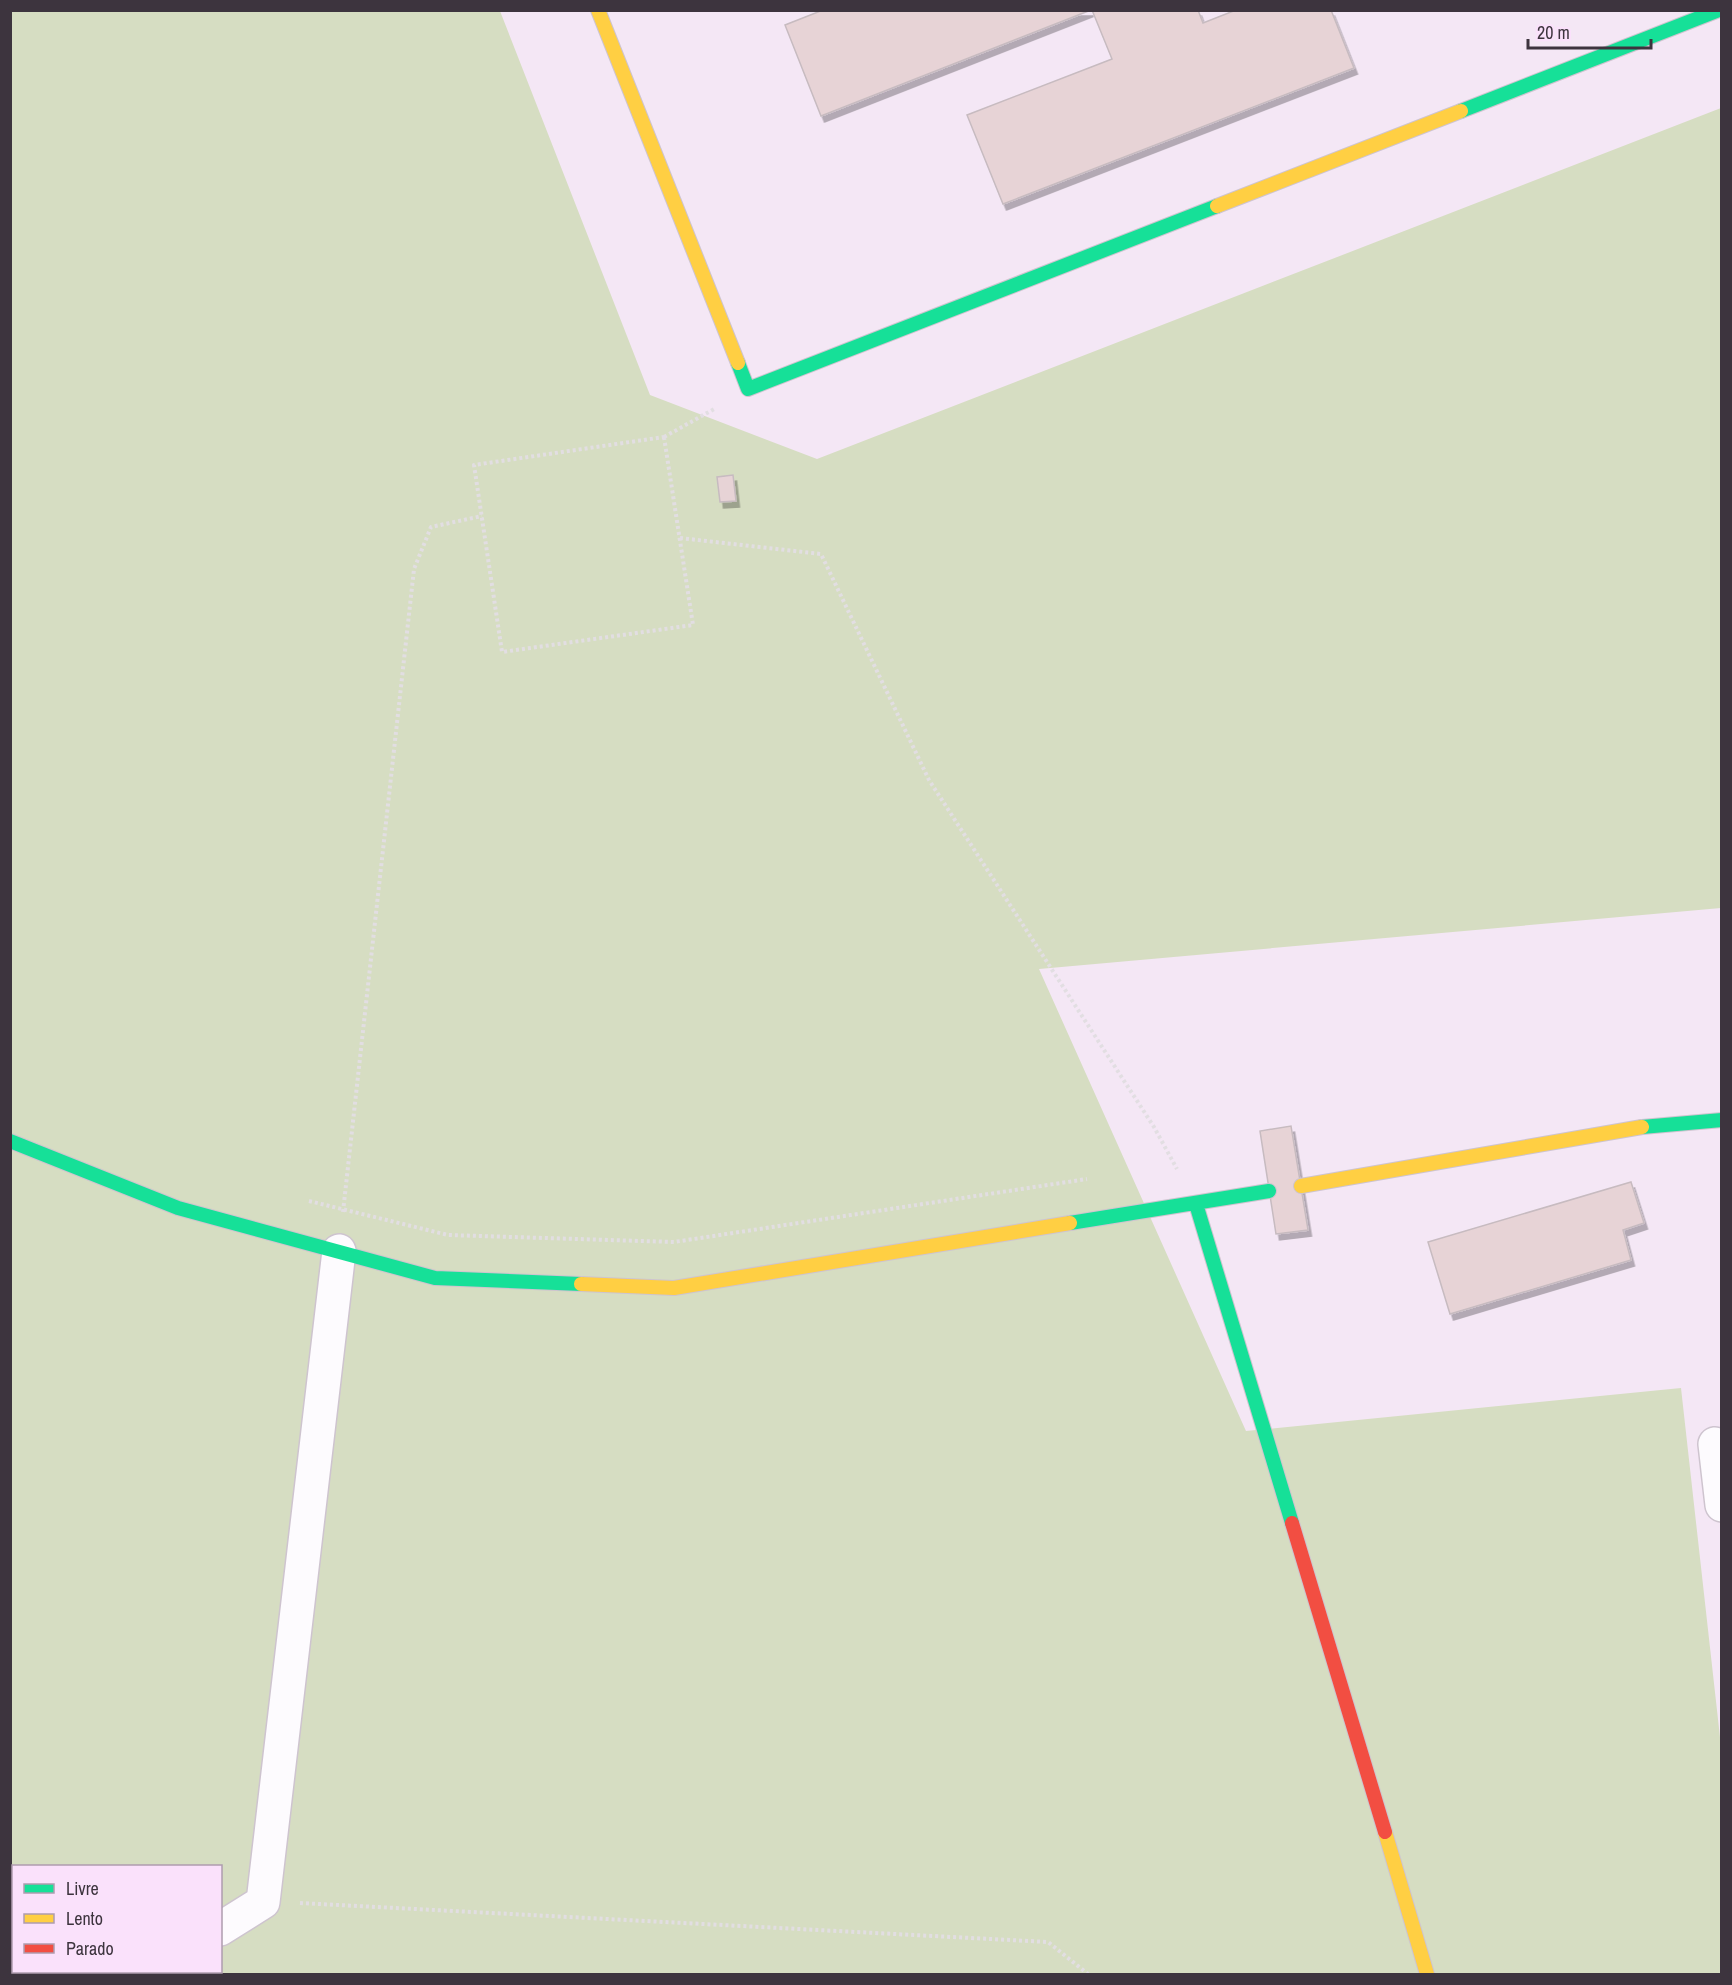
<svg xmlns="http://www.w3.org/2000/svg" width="1732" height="1985" font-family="'Archivo Narrow',sans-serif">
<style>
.green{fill:#d6ddc2;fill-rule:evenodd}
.building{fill:#e7d3d6;stroke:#c7bbc0;stroke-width:1.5;filter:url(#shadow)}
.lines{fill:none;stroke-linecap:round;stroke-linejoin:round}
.street-casing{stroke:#cec4cf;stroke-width:36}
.fast-casing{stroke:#cec4cf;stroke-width:16}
.slow-casing{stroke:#cec4cf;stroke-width:16}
.jam-casing{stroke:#cec4cf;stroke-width:16}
.path{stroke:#e2dee2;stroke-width:4;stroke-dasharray:3 3;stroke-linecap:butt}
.street{stroke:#fdfbfe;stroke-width:33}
.fast{stroke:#16e098;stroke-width:14}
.slow{stroke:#ffcf43;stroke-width:14}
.jam{stroke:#f24e42;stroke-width:14}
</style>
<defs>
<filter id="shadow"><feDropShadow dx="3.5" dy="6" stdDeviation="0" flood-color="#0004"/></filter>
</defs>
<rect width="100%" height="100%" fill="#f4e7f5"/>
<!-- green -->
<path class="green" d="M11,11H500L650,395L817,459L1721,108V908L1039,969L1246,1431L1681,1388L1721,1746V1974H11ZM14,1866H220V1972H14Z"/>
<!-- building -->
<path class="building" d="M823,10H1091L821,116L785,25Z
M1092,10H1198L1203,23L1236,10H1331L1354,68L1003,204L967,115L1112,59Z
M733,475L736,501L720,502L717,477Z
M1291,1126L1308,1230L1276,1234L1260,1131Z
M1631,1182L1644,1223L1623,1230L1631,1260L1450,1314L1428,1242Z"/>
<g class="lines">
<defs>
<path id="street" d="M1715,1444L1722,1505
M220,1929L263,1902L339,1251
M10,1970H14"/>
<path id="fast" d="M1461,111L1719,10
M738,363L748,389L1217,206
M1642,1127L1722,1120
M10,1141L178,1208L435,1278L581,1284
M1196,1204L1292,1523
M1070,1223L1269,1191"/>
<path id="slow" d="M598,10L738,363
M1217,206L1461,111
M1301,1186L1642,1127
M581,1284L674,1288L1070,1223
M1385,1832L1427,1974"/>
<path id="jam" d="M1292,1523L1385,1832"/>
</defs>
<!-- street casing -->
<use href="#street" class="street-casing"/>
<!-- fast casing -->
<use href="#fast" class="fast-casing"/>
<!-- slow casing -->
<use href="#slow" class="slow-casing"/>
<!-- jam casing -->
<use href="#jam" class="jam-casing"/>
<!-- path -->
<path class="path" d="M664,437L693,625L502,652L474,465Z
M664,437L716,408
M680,538L821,554L929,780L1154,1127L1177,1169
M309,1201L448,1235L674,1242L1087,1179
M343,1212L414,569L431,527L482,516
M300,1903L1048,1942L1088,1974"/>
<!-- street -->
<use href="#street" class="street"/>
<!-- fast -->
<use href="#fast" class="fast"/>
<!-- slow -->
<use href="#slow" class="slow"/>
<!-- jam -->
<use href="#jam" class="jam"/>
</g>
<!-- border -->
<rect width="1732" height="1985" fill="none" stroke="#3d343e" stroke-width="24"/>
<!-- legend -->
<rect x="12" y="1865" width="210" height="108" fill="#fae1fb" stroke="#ae9caf" stroke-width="1.5"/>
<rect x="24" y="1884" width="30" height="9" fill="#16e098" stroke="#ae9caf" stroke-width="1.5"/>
<text x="66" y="1895" font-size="18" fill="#3d343e">Livre</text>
<rect x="24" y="1914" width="30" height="9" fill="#ffcf43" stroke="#ae9caf" stroke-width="1.5"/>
<text x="66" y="1925" font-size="18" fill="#3d343e">Lento</text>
<rect x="24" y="1944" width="30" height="9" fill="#f24e42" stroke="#ae9caf" stroke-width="1.5"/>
<text x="66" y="1955" font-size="18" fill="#3d343e">Parado</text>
<!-- scale -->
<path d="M1528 39v9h123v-9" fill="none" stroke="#3d343e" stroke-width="3"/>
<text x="1537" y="39" font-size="18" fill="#3d343e" stroke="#fae1fb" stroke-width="4.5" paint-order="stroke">20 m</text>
</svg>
